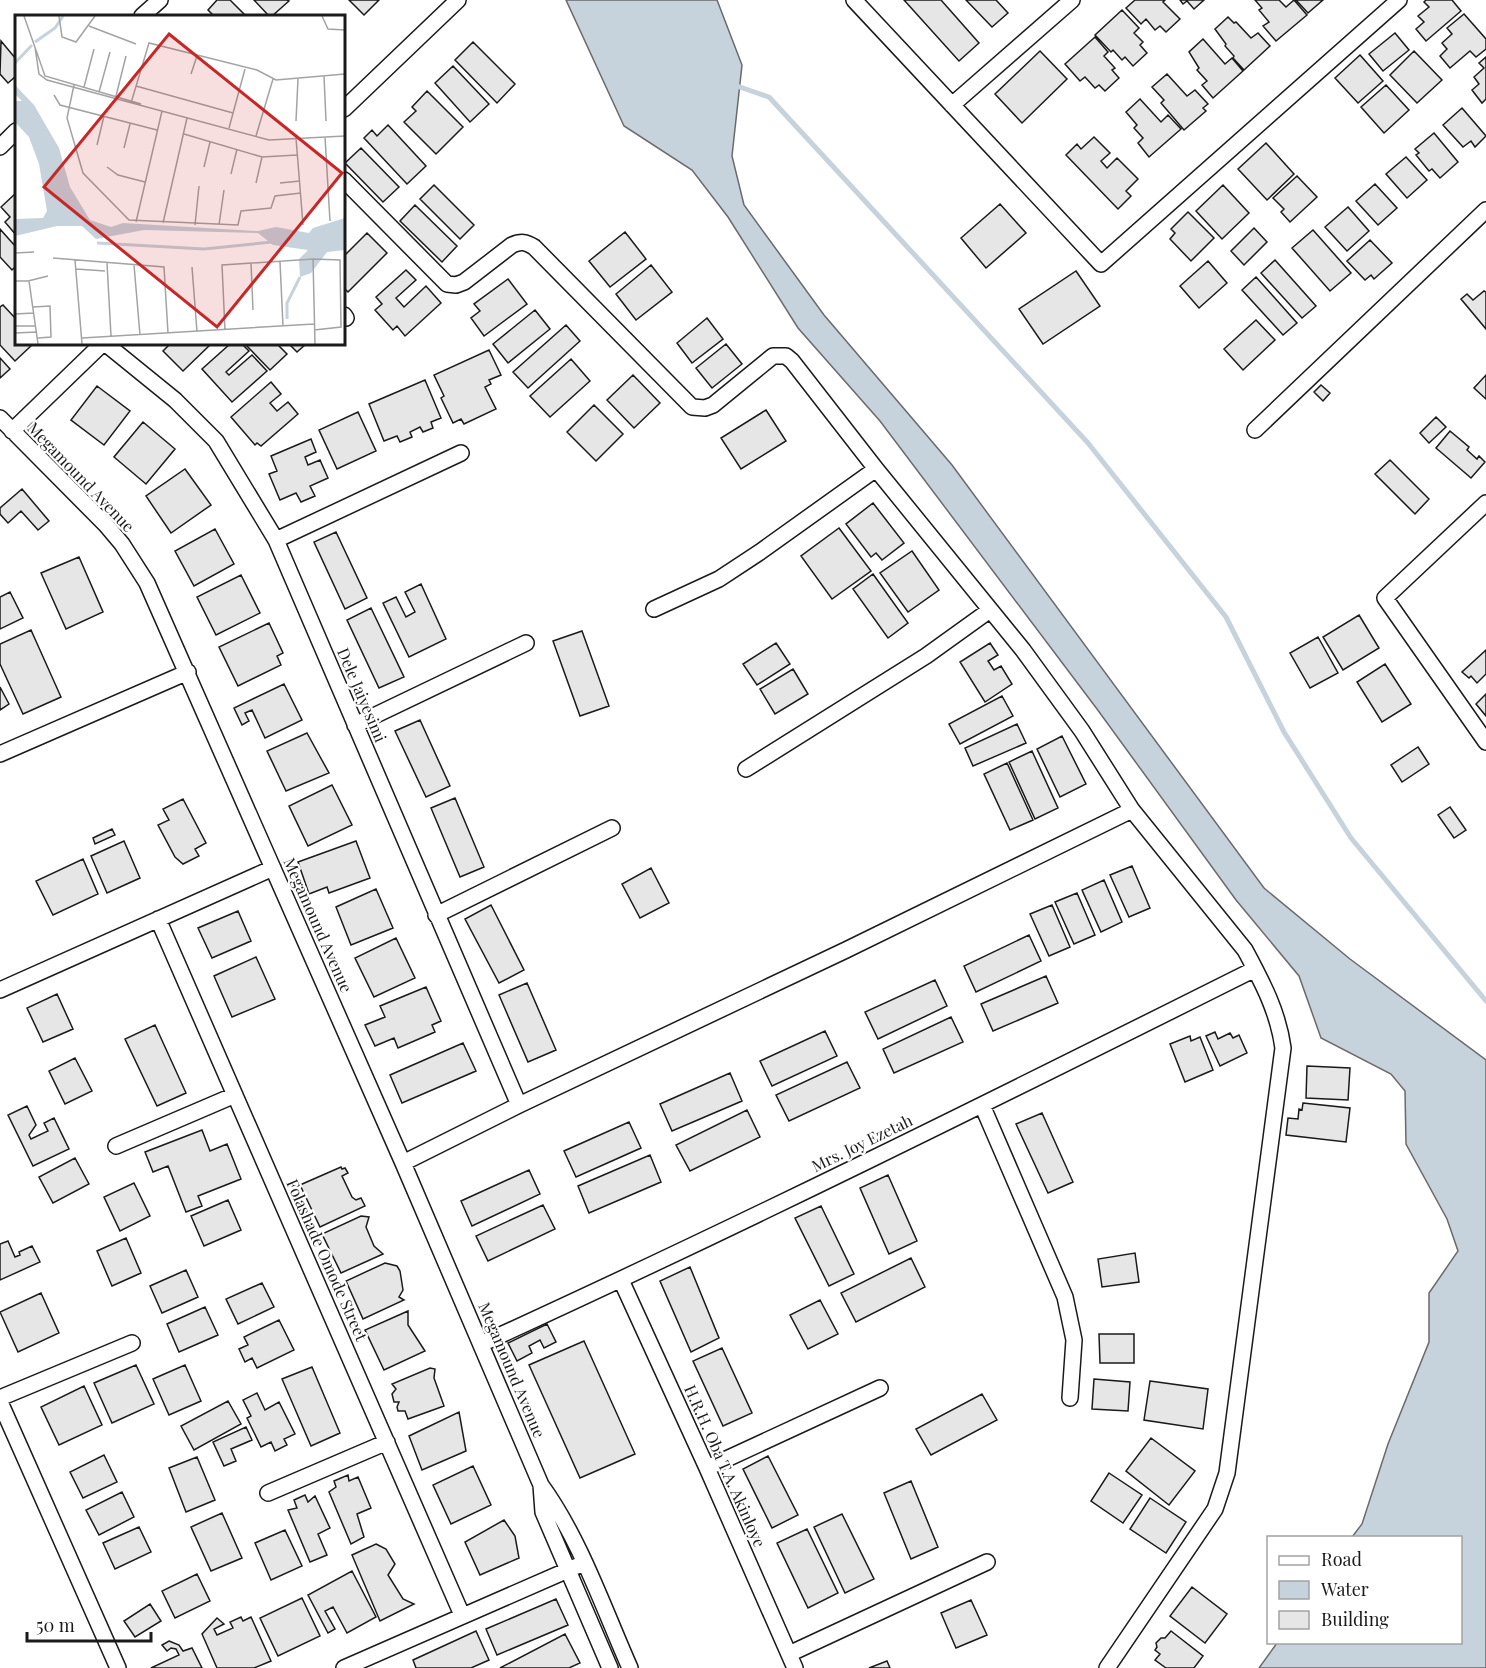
<svg xmlns="http://www.w3.org/2000/svg" width="1486" height="1668" font-family="'Playfair Display',serif">
<style>
.water{fill:#c6d2dc;stroke:#6a6a6a;stroke-width:1.5}
.lines{fill:none;stroke-linecap:round;stroke-linejoin:round}
.stream{stroke:#c6d2dc;stroke-width:5}
.building{fill:#e6e6e6;stroke:#1a1a1a;stroke-width:1.5}
.street-casing{stroke:#1a1a1a;stroke-width:18}
.street{stroke:#fff;stroke-width:15}
.labels{text-anchor:middle;stroke-width:4.5;stroke-linejoin:round;paint-order:stroke}
.street-label{font-size:16px;fill:#1a1a1a;stroke:#fff}
.inset-river{fill:none;stroke:#c6d2dc;stroke-width:3}
.inset-road{fill:none;stroke:#a3a3a3;stroke-width:1.5}
.view{fill:#c62828;fill-opacity:0.15;stroke:#c62828;stroke-width:3}
.inset-edge{fill:none;stroke:#1a1a1a;stroke-width:3}
</style>
<rect width="100%" height="100%" fill="#fff"/>
<!-- water -->
<path class="water" d="M566,0H717L742,65L732,156L744,205L824,315L952,465L1264,888L1350,959L1486,1060V1668H1259L1277,1643L1460,1642V1538L1352,1537L1362,1524L1388,1444L1429,1342V1293L1458,1251L1447,1219L1406,1144L1405,1091L1391,1074L1321,1038L1299,976L1236,900L1097,709L880,421L798,328L728,217L692,170L624,126Z"/>
<g class="lines">
<!-- stream -->
<path class="stream" d="M734,85L769,97L1088,443L1226,617L1284,732L1351,838L1486,1001"/>
</g>
<!-- building -->
<path class="building" d="M217,0H230L246,16H214L208,10Z
M254,0H287L289,1L272,16H269Z
M349,0H379L364,15Z
M904,0H941L979,43L959,61Z
M966,0H996L1008,13L992,27Z
M1135,0H1165L1163,2L1180,19L1166,32L1160,26L1155,30L1146,19L1141,24L1126,8Z
M1180,0H1204L1194,9L1187,1L1183,4Z
M1255,0H1279L1286,7L1294,0L1307,15L1276,41L1263,26L1269,22L1259,10L1262,8Z
M1296,0H1323L1308,13Z
M1426,0H1452L1461,11L1426,41L1416,29L1424,22L1418,16L1429,7L1424,2Z
M1122,10L1139,28L1134,33L1143,42L1140,45L1147,53L1133,66L1125,57L1122,60L1113,50L1111,52L1095,35Z
M1464,14L1486,39V49L1476,57L1470,51L1450,68L1440,56L1447,49L1442,43L1452,34L1447,28Z
M1228,17L1234,23L1236,22L1251,38L1258,33L1270,46L1244,70L1233,58L1234,56L1225,46L1226,44L1215,29Z
M1395,33L1409,50L1383,71L1369,54Z
M1095,37L1108,52L1104,56L1115,68L1112,70L1119,78L1105,91L1099,85L1095,88L1085,77L1080,81L1065,64Z
M1203,39L1225,64L1232,58L1243,71L1213,98L1202,85L1207,81L1197,70L1199,68L1189,52Z
M1,41L16,59V79L15,77L8,83L0,74Z
M473,42L515,84L497,103L455,60Z
M1040,51L1067,79L1022,123L995,94Z
M1414,51L1442,80L1417,103L1390,75Z
M1360,55L1383,81L1358,103L1335,78Z
M1486,57V99L1482,103L1472,90L1479,84L1474,77L1484,68L1479,63Z
M453,66L489,104L470,122L435,83Z
M1167,74L1187,96L1195,90L1208,104L1203,108L1206,111L1184,130L1161,103L1164,100L1152,87Z
M1386,85L1409,110L1384,133L1361,107Z
M427,91L463,127L436,154L404,122L416,111L412,107Z
M1140,99L1161,122L1168,115L1181,129L1149,157L1138,143L1143,138L1134,128L1137,125L1126,112Z
M1462,108L1486,136L1475,147L1471,141L1463,147L1443,125Z
M388,125L426,166L407,184L364,138L372,130L377,136Z
M1434,133L1458,162L1440,178L1432,169L1429,171L1416,155L1419,153L1415,149Z
M1094,137L1110,153L1101,161L1107,168L1117,158L1138,179L1126,191L1131,196L1118,209L1066,155L1077,144L1081,149Z
M1266,143L1294,174L1267,200L1238,169Z
M361,148L399,187L383,202L345,163Z
M1406,157L1427,180L1407,198L1386,174Z
M1297,176L1317,197L1290,222L1281,212L1284,209L1273,198Z
M1375,184L1397,208L1378,225L1356,201Z
M434,185L474,225L460,239L420,199Z
M1223,185L1249,213L1222,239L1196,211Z
M16,193V235L5,222L10,217L1,207Z
M1000,204L1026,233L986,268L961,238Z
M415,205L457,246L442,262L400,221Z
M1348,207L1369,231L1347,251L1325,227Z
M1188,212L1214,238L1191,261L1170,239L1175,233L1171,229Z
M1254,228L1267,242L1244,265L1231,251Z
M0,229L16,247V266L12,270L0,257Z
M1313,230L1351,273L1330,291L1292,248Z
M625,232L646,259L610,287L589,261Z
M367,233L387,253L348,292L344,288V256Z
M1370,240L1392,263L1374,279L1371,275L1365,280L1347,261Z
M1275,260L1316,306L1302,318L1261,273Z
M1208,261L1227,283L1199,308L1180,286Z
M651,265L672,292L636,320L616,294Z
M406,270L416,280L396,298L404,307L426,286L441,303L405,336L397,326L393,330L375,310L382,304L376,297Z
M1076,271L1100,306L1043,344L1019,309Z
M1256,277L1297,323L1283,335L1242,290Z
M508,279L527,304L484,336L471,318L480,311L474,304Z
M1484,291L1486,292V329L1461,299L1467,294L1473,300Z
M3,305L16,319V344H33L15,361L0,345V307Z
M535,310L550,329L508,363L493,344Z
M707,318L723,339L692,363L677,343Z
M1256,320L1275,340L1243,370L1224,349Z
M566,325L580,341L528,388L513,372Z
M170,344H211L183,371L163,351Z
M230,344H242L249,351L226,372L229,375L252,355L267,371L232,402L202,369Z
M245,344H277L287,354L270,370Z
M289,344H306L297,352Z
M726,344L742,364L712,388L696,368Z
M489,350L501,375L489,380L491,384L485,387L496,409L464,424L461,419L453,423L441,398L444,396L434,375Z
M0,358L10,369L0,378Z
M571,359L590,381L550,417L530,396Z
M633,375L660,403L634,428L607,400Z
M1486,375V399L1474,388Z
M425,380L441,418L431,422L433,428L423,432L420,427L410,432L412,437L400,442L397,436L384,441L369,404Z
M271,382L281,394L270,403L277,411L288,402L298,414L261,446L257,443L255,445L231,417Z
M1321,385L1330,393L1323,401L1314,392Z
M97,386L130,411L104,445L71,420Z
M594,405L623,434L596,461L567,432Z
M766,410L786,441L741,469L721,438Z
M358,412L376,451L337,469L319,430Z
M1436,417L1446,427L1429,443L1420,433Z
M143,422L175,449L146,484L114,457Z
M1450,431L1469,447L1467,450L1477,459L1479,456L1485,462L1471,478L1436,448Z
M311,439L316,452L305,457L308,465L320,460L328,478L310,486L315,496L301,502L296,493L280,500L269,474L277,471L271,456Z
M1390,460L1429,499L1415,514L1375,474Z
M185,469L211,505L171,533L146,496Z
M22,489L49,521L38,530L21,511L8,523L0,514V508Z
M873,503L904,543L882,560L876,553L871,557L846,524Z
M839,528L871,571L832,599L801,556Z
M215,529L234,564L194,586L175,551Z
M336,532L367,598L345,609L314,542Z
M912,551L939,590L908,612L880,573Z
M79,557L103,612L66,629L41,573Z
M873,574L908,623L888,638L853,589Z
M241,575L260,613L216,635L197,597Z
M421,584L446,639L409,657L383,603L396,597L406,617L415,612L405,592Z
M10,592L23,618L0,629V597Z
M371,608L404,677L379,688L347,620Z
M1359,615L1379,648L1343,670L1323,637Z
M269,623L283,653L277,656L281,665L238,686L219,647Z
M31,630L61,697L23,714L0,664V644Z
M582,631L609,706L580,716L553,641Z
M1318,637L1338,673L1310,688L1290,653Z
M776,643L790,664L757,685L743,664Z
M990,643L998,655L988,661L994,670L1001,666L1012,684L985,702L960,662Z
M1486,650V674L1477,683L1471,676L1469,678L1462,672Z
M1385,664L1411,704L1382,722L1357,682Z
M793,669L808,694L775,714L760,689Z
M284,684L302,720L265,738L252,710L245,713L249,721L242,725L234,708Z
M0,687L9,704L0,710Z
M1486,694V716L1476,704Z
M1002,696L1013,716L960,744L949,724Z
M420,720L450,786L426,797L395,731Z
M1017,724L1026,743L973,766L965,748Z
M307,733L329,773L286,791L267,751Z
M1062,736L1086,784L1060,797L1037,749Z
M1418,747L1429,764L1402,782L1391,765Z
M1032,751L1058,808L1035,819L1009,762Z
M1007,763L1033,820L1010,830L984,774Z
M332,785L352,825L308,846L289,806Z
M455,798L484,867L460,877L431,808Z
M183,799L206,843L195,849L199,856L183,864L175,857L158,825L169,820L163,809Z
M1450,807L1466,830L1454,838L1438,815Z
M112,829L115,835L95,844L93,838Z
M124,841L140,878L107,893L91,856Z
M356,841L370,878L329,893L327,887L309,894L298,862Z
M83,859L98,894L53,915L36,881Z
M1132,866L1150,908L1129,917L1110,875Z
M651,868L669,903L640,918L622,884Z
M1104,880L1122,922L1101,932L1082,890Z
M376,889L393,928L351,945L336,907Z
M1077,893L1095,935L1074,944L1055,902Z
M491,905L524,970L499,983L465,919Z
M1052,905L1070,947L1049,956L1030,914Z
M238,911L251,941L212,958L198,928Z
M1029,935L1041,961L976,992L964,966Z
M396,938L415,978L374,997L355,958Z
M256,957L275,999L232,1017L214,976Z
M1046,976L1058,1003L993,1031L981,1004Z
M935,980L947,1006L878,1039L865,1012Z
M527,983L556,1050L528,1062L499,995Z
M426,987L441,1021L432,1025L435,1032L398,1048L394,1038L375,1046L365,1025L385,1017L380,1006Z
M57,994L73,1029L43,1042L27,1008Z
M951,1017L963,1042L894,1073L883,1049Z
M155,1025L186,1093L157,1106L125,1039Z
M825,1031L837,1056L772,1086L760,1061Z
M1215,1032L1218,1039L1230,1033L1233,1038L1239,1035L1247,1053L1220,1066L1206,1036Z
M1190,1036L1191,1041L1200,1037L1213,1070L1185,1082L1170,1044Z
M463,1043L476,1071L402,1103L390,1075Z
M75,1058L92,1091L65,1104L49,1071Z
M847,1062L860,1088L789,1121L776,1095Z
M1307,1066L1350,1068L1348,1100L1306,1098Z
M730,1073L742,1101L672,1131L660,1104Z
M1303,1103L1350,1108L1346,1142L1286,1135L1288,1118L1298,1119L1299,1109L1302,1110Z
M27,1106L36,1125L29,1135L31,1139L48,1131L44,1123L54,1118L69,1149L33,1166L8,1115Z
M747,1110L760,1137L690,1171L676,1145Z
M1042,1113L1073,1182L1048,1193L1016,1124Z
M629,1122L641,1148L576,1177L564,1151Z
M202,1130L210,1151L227,1144L241,1179L198,1196L202,1206L186,1212L168,1166L153,1172L145,1152Z
M650,1155L661,1182L589,1213L578,1186Z
M75,1158L89,1184L53,1203L39,1177Z
M341,1167L342,1169L345,1168L348,1173L342,1176L352,1197L356,1200L361,1198L365,1206L320,1227L300,1185Z
M529,1170L540,1194L472,1226L461,1201Z
M888,1175L917,1241L889,1254L860,1188Z
M134,1183L150,1216L120,1231L104,1197Z
M228,1200L241,1230L204,1246L191,1216Z
M543,1205L555,1229L488,1261L476,1236Z
M821,1206L854,1274L829,1286L795,1218Z
M361,1216L369,1217L366,1227L374,1246L383,1254L341,1273L322,1234Z
M126,1238L141,1273L112,1286L97,1251Z
M8,1241L15,1257L20,1255L19,1252L32,1246L40,1262L0,1280V1244Z
M1135,1253L1139,1282L1102,1287L1098,1259Z
M911,1258L925,1287L856,1322L841,1293Z
M385,1263L397,1266L400,1271L403,1290L399,1297L404,1300L363,1319L346,1281Z
M690,1267L719,1338L691,1352L660,1281Z
M186,1270L198,1297L162,1313L150,1286Z
M262,1283L274,1307L238,1324L226,1299Z
M41,1293L59,1333L18,1352L0,1312Z
M820,1300L838,1334L808,1349L790,1315Z
M205,1307L218,1335L179,1352L167,1324Z
M408,1311V1325L425,1351L384,1370L365,1330Z
M279,1320L294,1350L257,1368L252,1358L245,1362L239,1349L248,1345L244,1337Z
M547,1324L556,1342L544,1348L540,1340L529,1346L532,1353L517,1361L508,1343Z
M1099,1334H1134V1363H1100Z
M584,1341L635,1454L580,1478L529,1365Z
M722,1348L752,1413L723,1426L693,1361Z
M136,1365L154,1404L112,1423L94,1383Z
M185,1365L201,1401L169,1415L153,1379Z
M312,1367L340,1433L311,1446L282,1379Z
M430,1368L435,1369L434,1378L444,1406L408,1419L405,1411H398L397,1407L399,1402H394L392,1394L396,1389L392,1384Z
M1094,1379L1130,1382L1128,1411L1092,1409Z
M1150,1381L1208,1389L1203,1429L1144,1420Z
M84,1386L102,1425L59,1445L41,1407Z
M257,1393L265,1410L279,1402L295,1434L284,1439L287,1445L275,1451L271,1442L261,1447L247,1418L251,1416L243,1400Z
M982,1394L997,1420L931,1455L916,1429Z
M228,1401L241,1424L194,1450L181,1426Z
M459,1412L466,1451L422,1470L409,1436Z
M246,1427L252,1440L231,1449L236,1461L224,1466L213,1442Z
M1151,1438L1195,1471L1169,1505L1126,1471Z
M104,1455L117,1482L83,1498L70,1472Z
M768,1456L798,1515L772,1528L743,1469Z
M197,1457L215,1500L186,1512L169,1468Z
M473,1466L491,1505L451,1524L433,1485Z
M1109,1473L1142,1495L1123,1523L1091,1501Z
M348,1475L349,1481L358,1477L371,1508L357,1514L364,1537L351,1544L329,1492L336,1487L334,1481Z
M911,1481L938,1547L911,1559L884,1493Z
M122,1492L134,1517L99,1535L86,1510Z
M305,1495L308,1502L315,1496L330,1528L318,1534L327,1555L310,1562L288,1510L297,1508L294,1500Z
M1150,1498L1186,1522L1166,1553L1130,1529Z
M222,1513L242,1558L211,1571L191,1527Z
M842,1514L874,1579L845,1593L814,1527Z
M504,1520L515,1536L519,1558L480,1575L465,1542Z
M139,1527L151,1552L115,1569L103,1543Z
M807,1529L838,1593L808,1608L777,1543Z
M285,1530L302,1566L271,1580L255,1543Z
M376,1544L386,1549L395,1564L388,1575L403,1599L414,1604L380,1621L352,1555Z
M352,1571L376,1617L347,1633L333,1607L325,1611L335,1629L328,1633L308,1595Z
M197,1574L210,1601L175,1618L162,1591Z
M1192,1587L1227,1614L1205,1643L1170,1616Z
M302,1598L320,1636L278,1656L260,1618Z
M556,1599L568,1625L497,1655L486,1629Z
M971,1600L987,1635L956,1648L941,1613Z
M150,1604L161,1621L135,1637L124,1621Z
M241,1617L243,1621L251,1617L271,1661L254,1668H217L202,1634L217,1618L224,1624L214,1629L217,1635L233,1628L230,1622Z
M476,1631L489,1660L471,1668H416L413,1660Z
M1171,1631L1203,1656L1194,1668H1166L1155,1660L1160,1654L1155,1650L1157,1647L1156,1643L1161,1638H1165Z
M565,1634L580,1663L569,1668H500Z
M169,1641L179,1645L183,1651L192,1648L202,1668H151L179,1655L176,1649L171,1648L167,1651L162,1645Z
M887,1661L890,1668H869Z"/>
<g class="lines">
<defs>
<path id="street" d="M854,0L1101,264L1399,0
M142,16L160,0
M952,105L1072,0
M344,109L458,0
M0,147L16,131
M344,180L447,284L456,285L464,282L512,245C521,241 526,242 534,247L692,407L705,408L713,405L773,356H786L792,361L876,469L1023,650L1082,731L1132,810L1245,950C1262,982 1278,1011 1283,1048L1227,1473L1215,1509L1107,1668
M344,315L346,318
M106,344L175,400L216,441L276,540L519,1105
M0,418L106,525L122,544L147,583L403,1163L541,1485C580,1539 603,1607 630,1668
M1255,430L1486,210
M12,431L102,344
M1486,503L1385,598L1486,742
M276,540L461,453
M654,609L719,579L760,552L876,469
M355,725L526,643
M0,754L188,672
M746,769L926,656L990,610
M436,915L612,828
M158,919L462,1615
M0,990L273,868
M982,1105L1065,1297L1074,1340L1070,1398
M116,1146L235,1095
M403,1163L519,1105L846,950L1132,810
M621,1280L707,1468L795,1668
M481,1344C742,1225 999,1097 1255,969
M0,1398L132,1343
M0,1402L118,1668
M707,1468L880,1388
M541,1485L543,1512L610,1668
M268,1493L387,1442
M789,1654L987,1562
M344,1668L584,1563"/>
</defs>
<!-- street casing -->
<use href="#street" class="street-casing"/>
<!-- street -->
<use href="#street" class="street"/>
</g>
<g class="labels">
<!-- street labels -->
<g class="street-label">
<text transform="translate(81 477) rotate(46)" y="6">Megamound Avenue</text>
<text transform="translate(362 695) rotate(67)" y="6">Dele Jaiyesimi</text>
<text transform="translate(318 925) rotate(66)" y="6">Megamound Avenue</text>
<text transform="translate(862 1143) rotate(-26)" y="6">Mrs. Joy Ezetah</text>
<text transform="translate(327 1260) rotate(66)" y="6">Folashade Omode Street</text>
<text transform="translate(512 1370) rotate(67)" y="6">Megamound Avenue</text>
<text transform="translate(725 1466) rotate(66)" y="6">H.R.H. Oba T.A. Akinloye</text>
</g>
</g>
<!-- overview -->
<g transform="translate(15 15)">
<rect width="330" height="330" fill="#fff"/>
<path d="M0,70L19,90L44,133L55,172L75,205L96,212L108,208L243,216L261,212L294,218L298,213L330,203V235L312,237L296,258L285,262L284,244L293,235L258,230L243,218L129,215L81,224L67,211H42L0,221V204L28,203L32,196L24,149L14,122L0,107V86H7L0,79Z" fill="#c6d2dc"/>
<path class="inset-river" d="M20,27L40,13L48,1M0,48L17,30M82,228L189,234L257,227M272,304V288L285,262"/>
<path class="inset-road" d="M9,1L30,61L126,89M44,1L47,22L61,27L80,1M307,1L313,14L330,15M74,11L121,29M20,32L24,59L32,65L254,125L330,121M176,59L182,41M309,61L311,106M59,70L52,103L68,158L114,205L223,210L226,196L256,193L260,181L286,178M121,71L218,98M69,72L79,34M84,77L95,37M39,80L45,90L142,115M101,81L111,41M116,88L134,28L242,55L261,65L330,59M281,106L283,64M214,113L230,54M169,119L247,142L282,140M241,121L258,64M310,122L315,206M281,123L288,210M82,130L89,101M109,133L115,109M92,152L103,160L130,167M189,152L195,127M216,159L222,134M241,168L247,142M265,168L285,166M121,207L147,96M148,208L172,103M180,210L184,171M204,210L209,175M0,238L19,237M38,243L149,252L153,318M298,244L325,245L326,312L299,315M60,245L67,329M265,247L268,311M92,248L96,321M236,248L238,295M119,250L125,320M177,252L182,317M61,254L90,256M0,266H14L23,329M13,266L33,261M18,292L35,291L36,322L23,323M0,299L19,298M0,311H21M210,315L207,250L298,244L300,329M0,318L22,317M67,323L299,309"/>
<path class="view" d="M154,19L327,158L202,312L29,172Z"/>
<rect width="330" height="330" class="inset-edge"/>
</g>
<!-- legend -->
<rect x="1267" y="1536" width="195" height="108" fill="#ffffff" stroke="#a3a3a3" stroke-width="1.5"/>
<rect x="1279" y="1556" width="30" height="9" fill="#ffffff" stroke="#a3a3a3" stroke-width="1.5"/>
<text x="1321" y="1566" font-size="18" fill="#1a1a1a">Road</text>
<rect x="1279" y="1581" width="30" height="18" fill="#c6d2dc" stroke="#a3a3a3" stroke-width="1.5"/>
<text x="1321" y="1596" font-size="18" fill="#1a1a1a">Water</text>
<rect x="1279" y="1611" width="30" height="18" fill="#e6e6e6" stroke="#a3a3a3" stroke-width="1.5"/>
<text x="1321" y="1626" font-size="18" fill="#1a1a1a">Building</text>
<!-- scale -->
<path d="M27 1632v9h124v-9" fill="none" stroke="#1a1a1a" stroke-width="3"/>
<text x="36" y="1632" font-size="18" fill="#1a1a1a" stroke="#ffffff" stroke-width="4.5" paint-order="stroke">50 m</text>
</svg>
